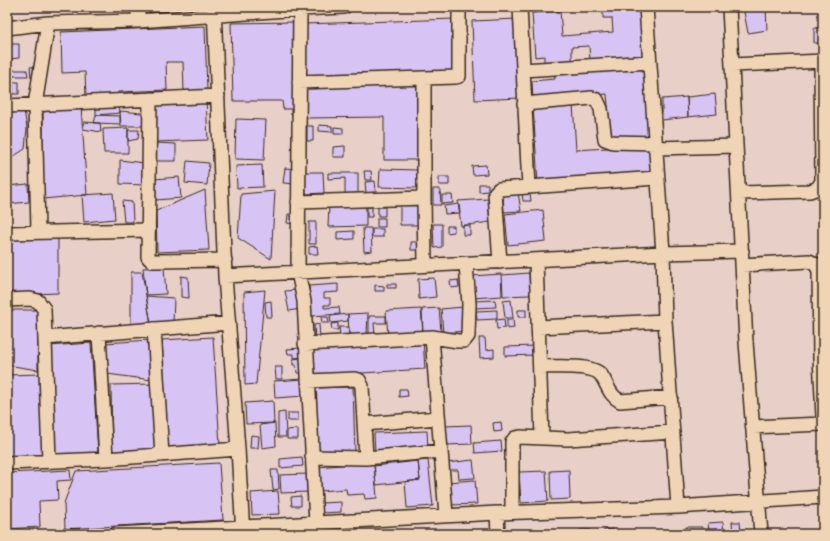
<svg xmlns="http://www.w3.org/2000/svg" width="830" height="541" font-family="'Playpen Sans',sans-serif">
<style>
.building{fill:#d7c4f4;stroke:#3b2a1e}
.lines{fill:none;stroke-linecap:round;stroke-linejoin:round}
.minor-casing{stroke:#3b2a1e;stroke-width:16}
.minor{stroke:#efd5b6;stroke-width:13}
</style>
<rect width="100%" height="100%" fill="#e8d0c9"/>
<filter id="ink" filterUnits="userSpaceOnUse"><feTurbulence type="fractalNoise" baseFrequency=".025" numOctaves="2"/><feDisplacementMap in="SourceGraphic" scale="8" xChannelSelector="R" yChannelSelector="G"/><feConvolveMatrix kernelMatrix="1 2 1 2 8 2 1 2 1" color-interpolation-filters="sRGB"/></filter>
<g filter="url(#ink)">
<!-- building -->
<path class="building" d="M627,7H644L648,57L590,61L589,46L572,47V60L544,62V56L535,57L532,13L560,11L562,36L613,32L612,18H603V9Z
M743,7H766L767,30L748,33Z
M455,19L457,71L306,76L304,24Z
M517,19L521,98L475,100L472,21Z
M296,22L297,115H291V109H283L282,101H233L231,23Z
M205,26L207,91L184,92L183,62H166L167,90L118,92L116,96L86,97L85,72L62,73L61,32Z
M814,28H821V43H814Z
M7,44H19V58L10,59L11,67H7Z
M648,64L654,137L611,141L607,94L533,101L532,81L555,79L554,72Z
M38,66L39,77L31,78L30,67Z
M11,70H27L28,76H11Z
M7,75H9V97H7Z
M13,82H19V94H13Z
M419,85L420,160H384V117L306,118L305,87Z
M715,94L717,114L688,117L687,97Z
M687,97L688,117L662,120V99Z
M206,99L208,140L155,142L154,101Z
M96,103H119L120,113L96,115Z
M573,104L576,150L653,145L655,176L538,183L533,106Z
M81,106L87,195L43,199V112Z
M7,110H24L27,128L25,149L11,158L7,159Z
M120,111L142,113L144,126H121Z
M96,115L120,116V124L94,123Z
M236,119L266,120L264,160L235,159Z
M84,122L100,123L101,132L83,129Z
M319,125L332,126V132L319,131Z
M307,126H313V141H307Z
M334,127L343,128V134H334Z
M128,128V153H104L103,129Z
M128,130H139L138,139L128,141Z
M155,143L176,144V161H155Z
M345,146V157H333V147Z
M120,160L144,163V185L120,184Z
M187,161L209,163L207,185L185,183Z
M262,165L263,187L237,188L236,166Z
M486,165L487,174L473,175L472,166Z
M285,168L296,169V184L283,183Z
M380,169L418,170V188L379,187Z
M364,171H371L372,180H365Z
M305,172H323L324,193L306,194Z
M328,173H358V194H345V178L328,179Z
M179,177L181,198L156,200L155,179Z
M439,177H449V185H439Z
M375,181L376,192L366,193L365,182Z
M28,184L29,202L7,204V186Z
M479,184H488V191L479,192Z
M433,189H440L441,205H433Z
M205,190L209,250L157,252L156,211Z
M275,191L271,259L238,238L241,194Z
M518,192L521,211L504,212L503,193Z
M113,193L115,219L84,222L82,195Z
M522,193H530L531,201H523Z
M442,195H452L453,203L442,204Z
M488,199L490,222L461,226L458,201Z
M122,201L132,202L133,222H124Z
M400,202H419V225H400Z
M366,204V226L328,227L329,206Z
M459,204L460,213L445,214L444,206Z
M367,207H372V217H367Z
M378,207H385V216H378Z
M543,210L546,241L508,245L505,214Z
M288,214L296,215L295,224L287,223Z
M377,218H385V227H377Z
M309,222H316V244H309Z
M433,224H442V247L434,248Z
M819,224H823V238H821Z
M463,225H470V235H463Z
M447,226H454V232L447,233Z
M363,228H371L372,251L364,252Z
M372,229H383V237H372Z
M354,231V239L337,240V232Z
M58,237V293L7,295V238Z
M411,242H420V250H411Z
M317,246L318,254H309V247Z
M164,267L166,294L146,295L143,268Z
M131,272H142L151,324L131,327Z
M529,273L530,295L503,296L502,275Z
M501,274L502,296L473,298L472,276Z
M181,276L188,277L189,298L181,297Z
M434,278L436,297L419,299L418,279Z
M458,280L459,287L451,288L450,281Z
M338,284V292L324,293V298H330V305H324V308L339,307L340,314L311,316L309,286Z
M387,284H396V288H387Z
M375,285L384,286V291H375Z
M265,290L256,384L245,385L244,292Z
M297,290L300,309L289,311L285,291Z
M146,296L174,298L173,324H151Z
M495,300L496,307L475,308L474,301Z
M511,300L513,318H505L503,301Z
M271,301L272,317H266L265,302Z
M463,307L465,331L443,333L441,309Z
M439,308L441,331L423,333L422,309Z
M421,309L423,333L388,336L386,311Z
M7,310H38V370L7,365Z
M497,310V319L477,320L476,311Z
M518,310H526V317H518Z
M368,313L367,334L349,335L348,314Z
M348,314V321L331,323L330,316Z
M369,316H386V323H374L375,335H369Z
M321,317H328L329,323H322Z
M504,319L505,328L497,329L496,320Z
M507,320H513L514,328L507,329Z
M338,323V330H332L331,324Z
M319,324L320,338H315L314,325Z
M339,327H349V335H340Z
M213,337L220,445L168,448L162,340Z
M479,338H485L486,350L494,349V357L480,358Z
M150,340L152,380L107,374L105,343Z
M423,340L425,369L315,376L313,346Z
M91,343L98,453L55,456L48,346Z
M535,346L536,355L505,356V347Z
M301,348L302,357L294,358V354H288L287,349Z
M301,358L302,373H297L296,365H293V359Z
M275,367H282V379H276Z
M42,374L44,457L7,458V375Z
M303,379L304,396L275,398L274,381Z
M155,384L157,451L112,452L111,385Z
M353,387L355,453L316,454L314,388Z
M399,389H407L408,396L399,397Z
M273,401L274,423L246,424L245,403Z
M285,412L286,437H278V413Z
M288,413H298V421H288Z
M501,422L502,431L494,432L493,423Z
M275,423L276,446L262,448L260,425Z
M471,425L472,444L446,445L445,426Z
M298,429V439H287V430Z
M427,431L428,450L375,452L374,433Z
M251,435L259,436L258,448H250Z
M501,441L502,451L475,453L474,443Z
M302,457L303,466L280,468V459Z
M428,460L433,506L407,508L405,482L420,480L418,461Z
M473,460L475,478L459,479L458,470H448L447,463Z
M418,461L420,480L376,485L374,466Z
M374,462L377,498L365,499L364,494L347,495L346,489L321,491L318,467Z
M219,463L223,520L65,529L64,503L76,471Z
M70,470L71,480L57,481L58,500L39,501L40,527L7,529V473Z
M271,470H278L279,489L273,490Z
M569,470L570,499L551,500L550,471Z
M546,471L548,501L521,503L519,472Z
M307,474L309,492L281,493L280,475Z
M475,480L477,504L449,505L447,482Z
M278,491L280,514L252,515L251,493Z
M301,496V506H292L291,497Z
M341,502V512L322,513L321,503Z
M723,522L724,533H733L732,522H740L741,534H716V532H709L708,523Z
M686,527H702V534H696V532H686Z
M613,529V534H604V530Z
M580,530H591V534H580Z"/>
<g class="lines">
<defs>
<path id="minor" d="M138,7V21
M214,7L225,276L238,449L243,534
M300,7L298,272L304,301L316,523
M520,7L529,187
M646,7L663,253L665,321L678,507
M729,7L746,342L761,534
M7,28L48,23L138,21L300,9L344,7
M732,65L823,61
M523,70L650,62
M424,78L456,77L459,76V7
M299,82L424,78V198L425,265
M150,99L148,257L152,261H156L225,260
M524,104L592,98L597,100L601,109L605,139L613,142L656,143
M7,106L218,96
M655,148L736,146
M739,193L810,191L818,188L822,181L821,61
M298,202L424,198
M38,232L35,105L48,23
M7,233L149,230
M536,260L542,438
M500,262L495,193L499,189L657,178
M742,265L809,261L815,264L819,270L820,358L823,416
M225,276L663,253L742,251
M7,300L30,299L38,301L44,309L49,461
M538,327L665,321
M154,329L162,455
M99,333L106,459
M432,337L446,515
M45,338L229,323
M305,344L432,337L458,341H464L468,336L469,304L466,264
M540,367C553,367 593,364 601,375C608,385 609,395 620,401L671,397
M308,381L355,379L359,380L362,386L366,458
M364,424L438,418
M753,427L823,424
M312,457L366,458L441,451
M7,463L106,459L238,449
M512,512V442L515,438L520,437L568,439L673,432
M497,513L498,534
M116,534L497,513L678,507L823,497"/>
</defs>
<!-- minor casing -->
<use href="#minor" class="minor-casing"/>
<!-- minor -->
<use href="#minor" class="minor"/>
</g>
</g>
<!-- margin -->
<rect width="830" height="541" fill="none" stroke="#efd5b6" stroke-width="24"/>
<rect x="12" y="12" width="806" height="517" fill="none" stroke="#3b2a1e" stroke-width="1.5" filter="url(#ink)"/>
</svg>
